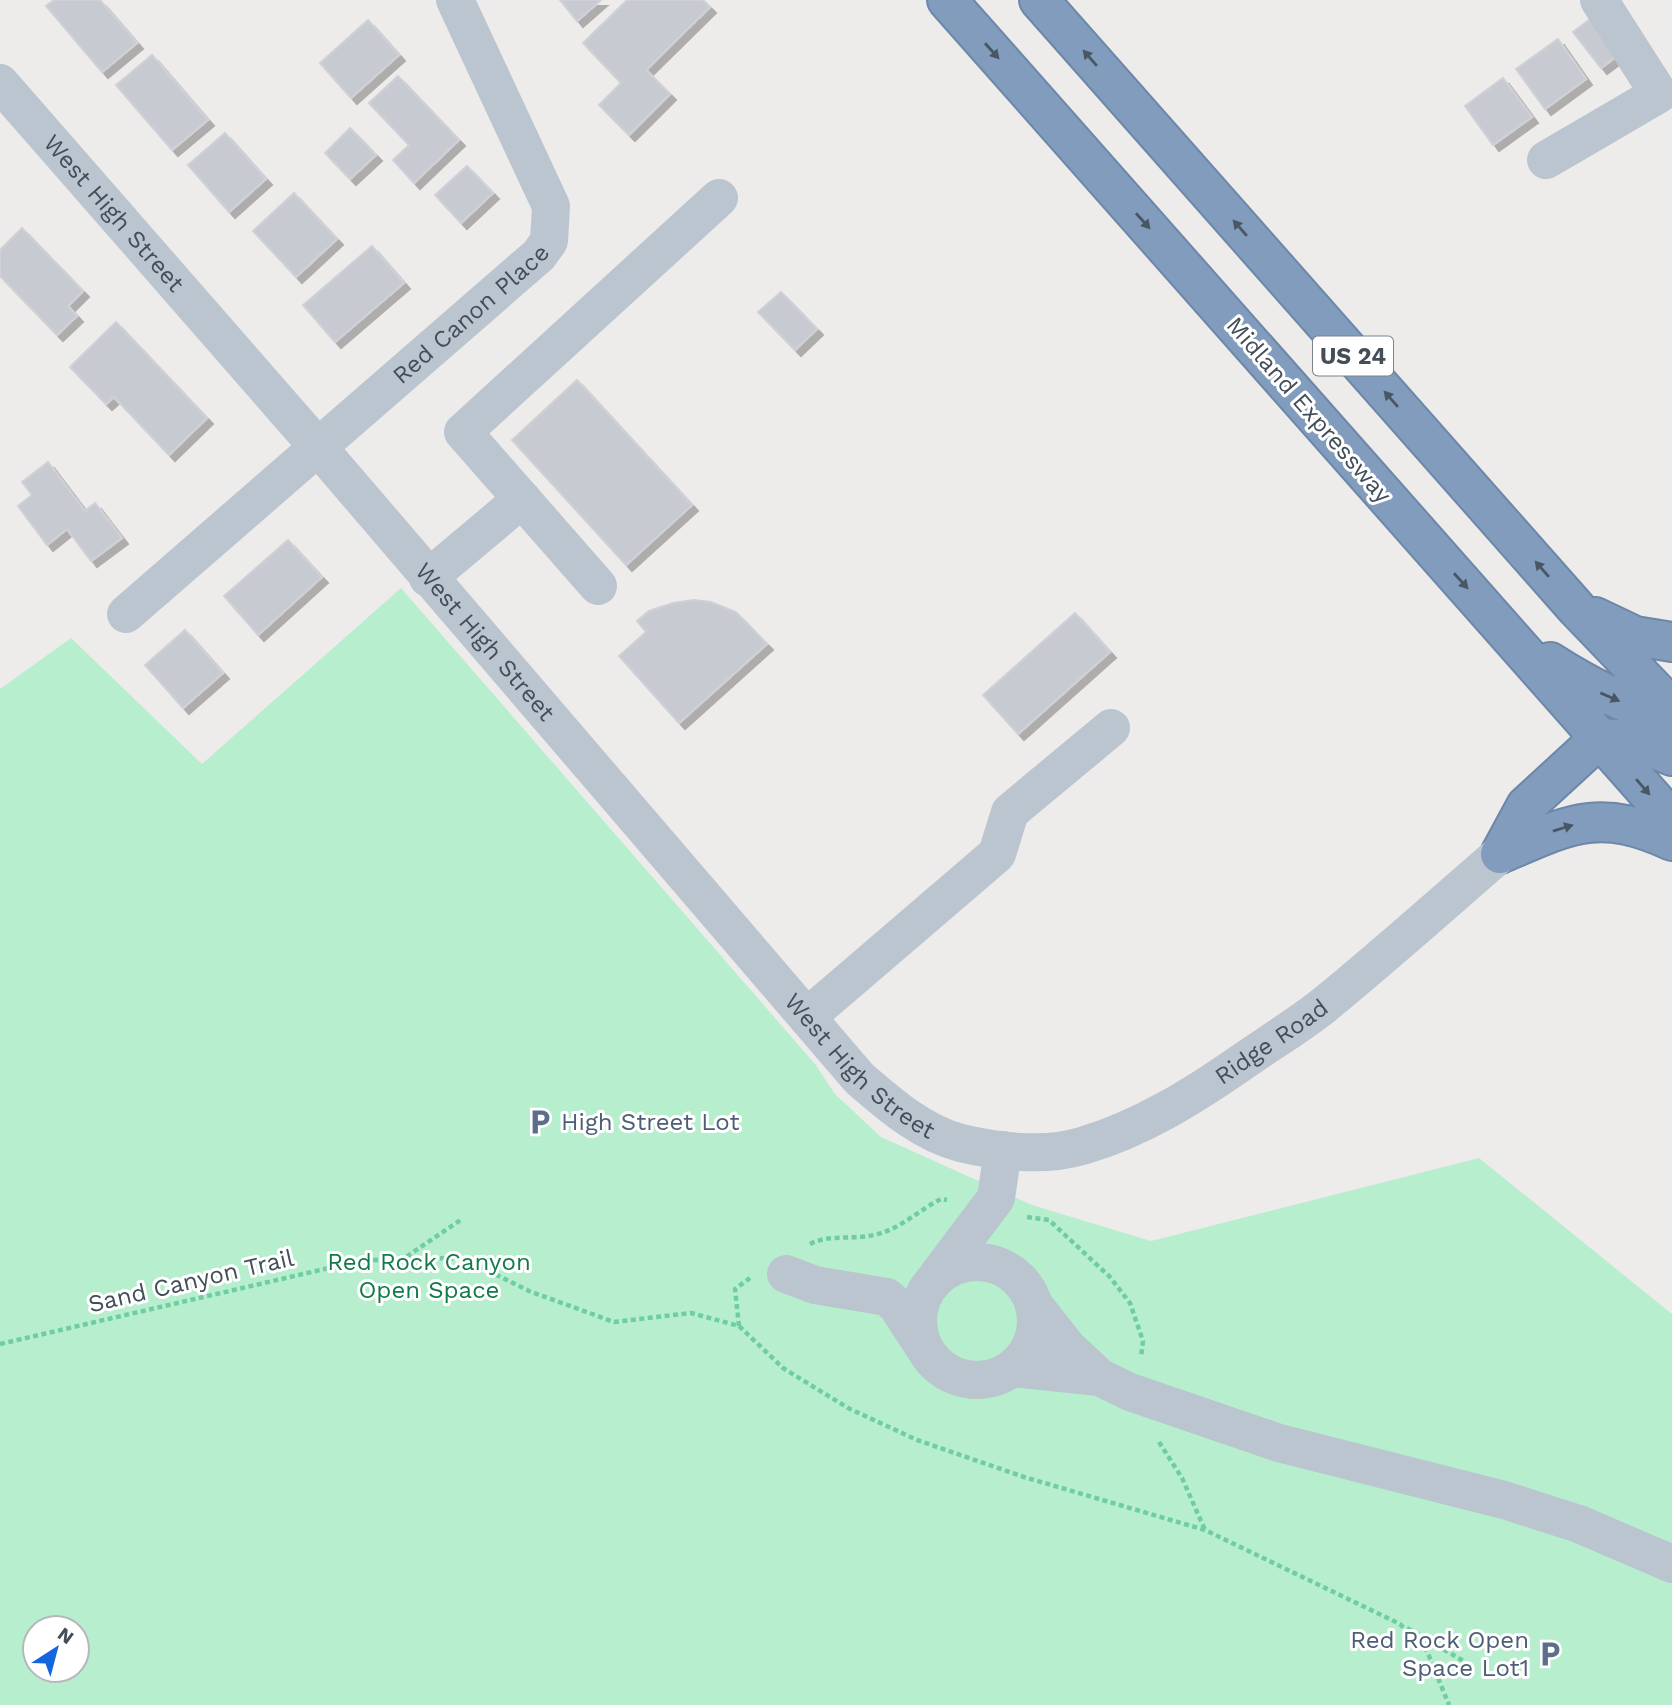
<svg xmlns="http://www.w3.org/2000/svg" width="1672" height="1705" font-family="'Work Sans',sans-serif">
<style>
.green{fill:#b7efce;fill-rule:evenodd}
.building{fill:#c8cad1;stroke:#cfd1d7;stroke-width:2;filter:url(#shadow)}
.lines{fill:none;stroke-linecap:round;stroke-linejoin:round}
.highway-casing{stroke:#6c87a8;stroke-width:42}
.path{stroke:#6ecda2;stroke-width:4.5;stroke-dasharray:5 3.5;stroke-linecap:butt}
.minor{stroke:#bbc5cf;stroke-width:38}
.highway{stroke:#819cbc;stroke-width:38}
.oneway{fill:#495663}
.labels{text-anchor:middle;stroke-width:6;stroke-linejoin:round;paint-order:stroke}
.shield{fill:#fff;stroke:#7b838b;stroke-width:2}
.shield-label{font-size:23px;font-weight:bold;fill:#434e59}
.street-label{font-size:24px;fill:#434e59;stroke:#fff}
.service-label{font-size:24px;fill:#4e5e75;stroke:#fff;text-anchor:start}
.park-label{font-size:24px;fill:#147a4b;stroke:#fff}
</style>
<defs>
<filter id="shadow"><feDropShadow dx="6" dy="6" stdDeviation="0" flood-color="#0004"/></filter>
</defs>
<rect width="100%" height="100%" fill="#eeebeb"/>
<!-- green -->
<path class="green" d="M401,588L815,1064L835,1094L881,1137L1032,1205L1151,1241L1479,1158L1672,1314V1705H0V689L71,638L202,764ZM35,1628H77V1670H35Z"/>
<!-- building -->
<path class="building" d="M54,0H100L137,43L102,72L46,6Z
M560,0H601L577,21Z
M627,0H703L710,7L646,70L670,94L629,135L599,105L621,83L583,43Z
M1605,8L1633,44L1601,68L1573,32Z
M368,20L399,55L351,98L320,63Z
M1558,39L1586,79L1545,109L1516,69Z
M152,55L208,120L172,150L116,85Z
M398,76L459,140L414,183L393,160L409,145L369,103Z
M1503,78L1532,117L1493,145L1465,106Z
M350,128L376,155L350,179L325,153Z
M225,133L266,179L229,212L188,165Z
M467,166L493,193L461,223L435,195Z
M294,193L337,239L296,277L253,231Z
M22,228L83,291L68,306L77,316L57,335L0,276V250Z
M372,246L404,283L335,342L303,305Z
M781,292L817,329L795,350L758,312Z
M116,322L207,418L169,455L114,397L106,404L70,367Z
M577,380L692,505L626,565L512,440Z
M48,462L85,511L95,503L122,538L91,561L67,529L47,545L18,506L32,495L22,482Z
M288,540L322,577L258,635L224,596Z
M694,600L711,602L736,612L767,644L679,723L619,656L646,632L637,621L649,611L673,603Z
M1075,613L1110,652L1018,734L983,695Z
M185,630L223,673L183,708L145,665Z"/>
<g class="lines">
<defs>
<path id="highway" d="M947,0L1672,820
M1039,0L1577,609L1672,708
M1595,617L1635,636L1672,642
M1550,662C1589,687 1626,706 1672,717
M1500,854L1526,806L1600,738L1632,740L1672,756
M1500,854C1570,824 1598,807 1672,841"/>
</defs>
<!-- highway casing -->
<use href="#highway" class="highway-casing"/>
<!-- path -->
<path class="path" d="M1027,1217L1049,1220L1110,1277L1130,1303L1143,1341L1141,1357
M810,1244C829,1234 853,1240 874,1235C899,1230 919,1210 941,1199L947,1200
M406,1257L465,1259L529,1291L614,1322L691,1313L739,1326L783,1368L848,1408L917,1440L1024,1477L1205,1530L1400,1624L1427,1651L1449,1705
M739,1326L735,1289L750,1278
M0,1344L355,1262L406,1257L462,1219
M1159,1442L1182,1478L1205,1530
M1407,1628L1472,1666"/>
<!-- minor -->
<g class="minor">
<path id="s1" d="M0,83L317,446L859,1078C889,1104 922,1133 961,1143C998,1152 1045,1157 1082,1146C1141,1129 1195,1095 1245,1060C1271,1042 1299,1025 1323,1006C1383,957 1441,905 1500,854"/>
<path d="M1546,160L1659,94L1599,0"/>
<path d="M428,578L522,499"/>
<path d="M598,586L463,432L719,198"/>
<path id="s2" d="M126,614L539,255L549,241L551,206L455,0"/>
<path d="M807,1017L997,854L1010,812L1111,728"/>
<circle cx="977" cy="1321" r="59"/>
<path d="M786,1274L815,1285L887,1297L897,1306L923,1346"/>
<path d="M938,1275L996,1198L1003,1150"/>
<path d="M1034,1305L1068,1348L1099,1377L1130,1392L1279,1443L1504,1500L1579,1524L1672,1564"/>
<path d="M1013,1368L1099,1377"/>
</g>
<!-- highway -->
<use href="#highway" class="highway"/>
</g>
<!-- one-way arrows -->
<defs><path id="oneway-solid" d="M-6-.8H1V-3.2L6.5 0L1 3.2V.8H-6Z" transform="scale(1.75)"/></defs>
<g class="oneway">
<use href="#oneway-solid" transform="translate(992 51) rotate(48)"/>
<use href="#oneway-solid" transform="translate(1090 58) rotate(-131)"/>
<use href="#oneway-solid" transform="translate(1143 221) rotate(48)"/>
<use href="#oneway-solid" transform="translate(1240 228) rotate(-131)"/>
<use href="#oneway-solid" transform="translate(1391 399) rotate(-131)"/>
<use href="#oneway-solid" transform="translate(1542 569) rotate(-131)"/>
<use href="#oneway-solid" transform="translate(1461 581) rotate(48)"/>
<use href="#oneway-solid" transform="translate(1610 697) rotate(23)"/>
<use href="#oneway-solid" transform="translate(1643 787) rotate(49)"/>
<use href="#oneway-solid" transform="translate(1563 828) rotate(-17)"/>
</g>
<!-- icons -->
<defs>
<symbol id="parking-bare" viewBox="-9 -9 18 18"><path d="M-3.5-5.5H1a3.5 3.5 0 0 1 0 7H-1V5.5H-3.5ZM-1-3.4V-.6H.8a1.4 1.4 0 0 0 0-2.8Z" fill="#5c6f8a" stroke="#fff" stroke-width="2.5" paint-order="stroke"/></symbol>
</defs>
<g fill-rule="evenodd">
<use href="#parking-bare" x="521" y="1103" width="38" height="38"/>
<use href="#parking-bare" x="1531" y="1635" width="38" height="38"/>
</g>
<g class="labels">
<!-- shield labels -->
<rect class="shield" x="1313" y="336.5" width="80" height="39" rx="5"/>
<g class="shield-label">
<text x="1353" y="364">US 24</text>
</g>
<!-- street labels -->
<g class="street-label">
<text dy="8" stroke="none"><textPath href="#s1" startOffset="173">West High Street</textPath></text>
<text dy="8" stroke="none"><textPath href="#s2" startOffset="457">Red Canon Place</textPath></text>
<text transform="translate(1309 410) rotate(49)" y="8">Midland Expressway</text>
<text dy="8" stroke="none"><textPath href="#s1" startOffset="740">West High Street</textPath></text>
<text dy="8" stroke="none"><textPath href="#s1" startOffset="1776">Ridge Road</textPath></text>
<text dy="8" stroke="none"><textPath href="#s1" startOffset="1307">West High Street</textPath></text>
<text transform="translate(191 1281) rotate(-13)" y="8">Sand Canyon Trail</text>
</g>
<!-- service labels -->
<g class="service-label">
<text x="561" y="1130">High Street Lot</text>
<text x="1529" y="1648" text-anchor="end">Red Rock Open<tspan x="1529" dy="28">Space Lot1</tspan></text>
</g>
<!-- park labels -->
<g class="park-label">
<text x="429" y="1270">Red Rock Canyon<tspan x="429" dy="28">Open Space</tspan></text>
</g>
</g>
<!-- north arrow -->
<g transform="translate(56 1649) rotate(36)"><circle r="33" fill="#ffffff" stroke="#b4b8bd" stroke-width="2"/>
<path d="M0-5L12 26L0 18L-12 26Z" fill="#1466df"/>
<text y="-10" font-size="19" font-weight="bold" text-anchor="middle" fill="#434e59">N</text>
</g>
</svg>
